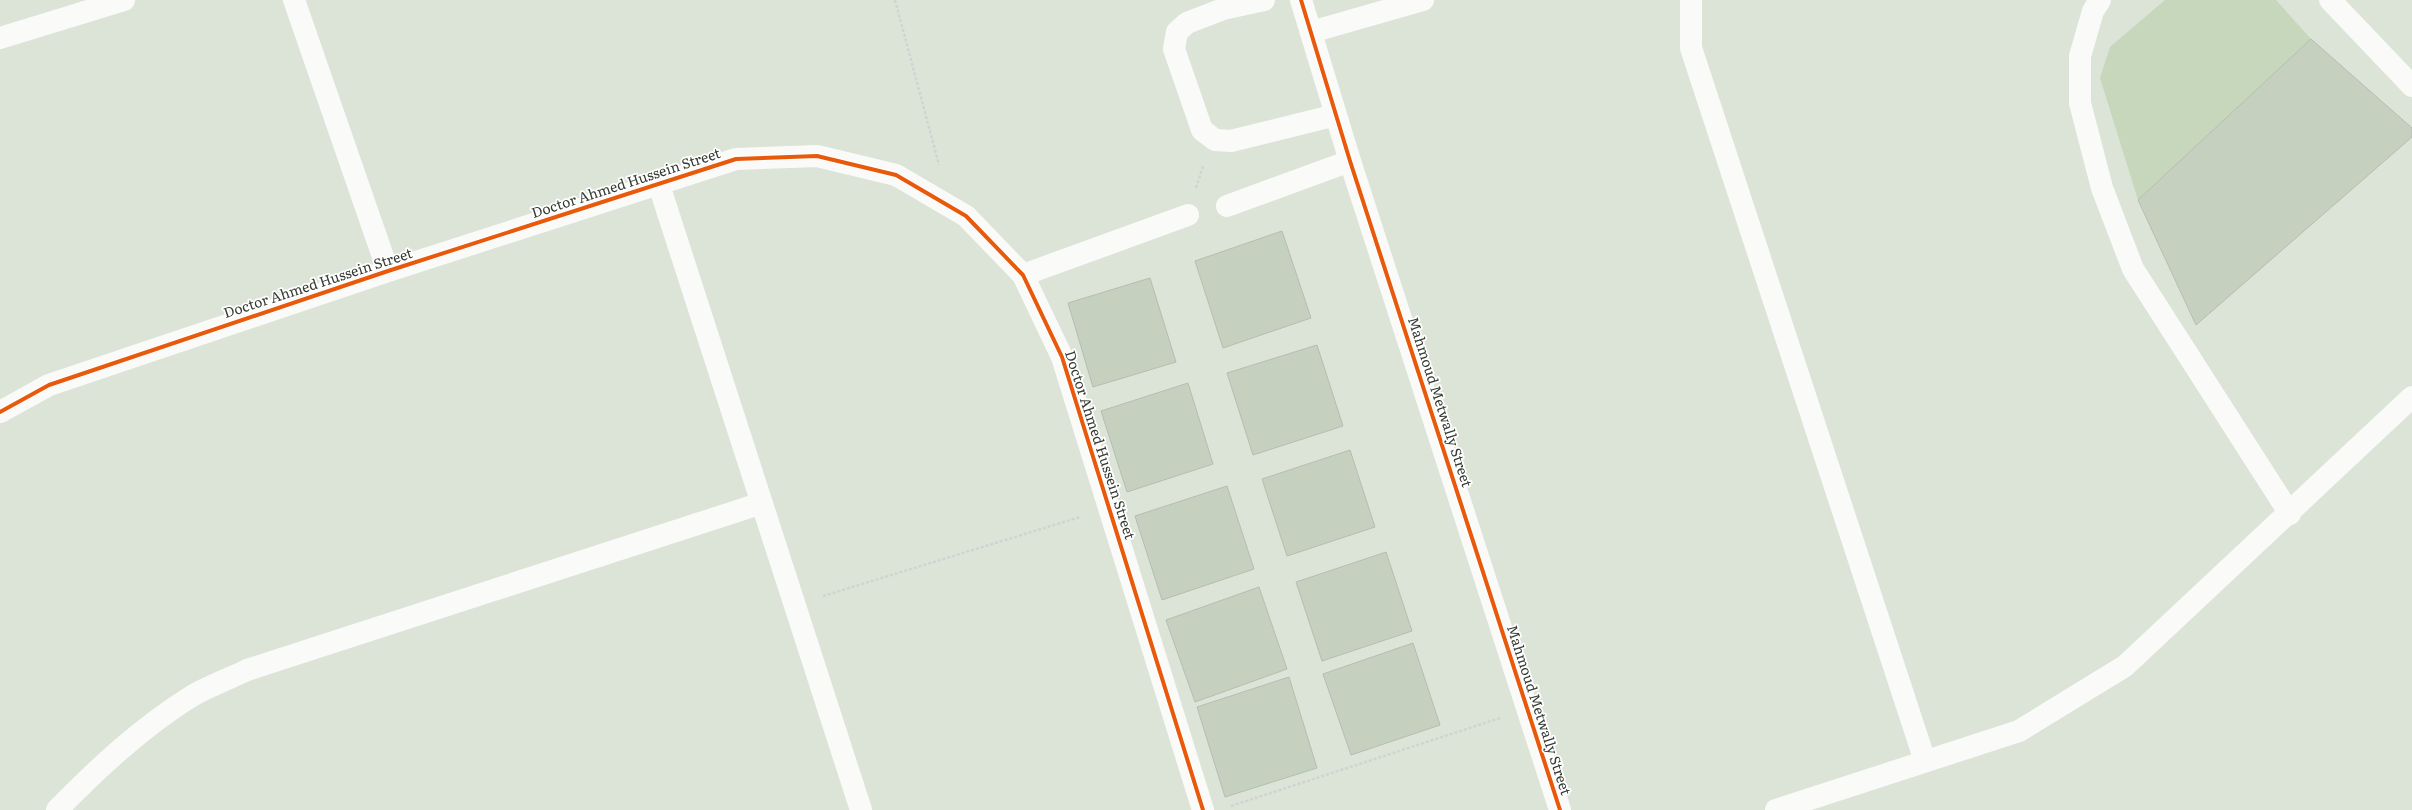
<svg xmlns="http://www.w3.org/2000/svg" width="2412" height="810" font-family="Literata,serif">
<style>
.green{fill:#c6d7bb}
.building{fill:#c5d1be;stroke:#b6bcb3}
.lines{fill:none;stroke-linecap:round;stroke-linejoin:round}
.path{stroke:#d1d3d0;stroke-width:2.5;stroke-dasharray:3 2;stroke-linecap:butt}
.minor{stroke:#fafbf9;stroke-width:22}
.cycleway-casing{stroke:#fff;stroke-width:6}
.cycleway{stroke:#e8590c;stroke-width:4}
.labels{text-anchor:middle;stroke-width:3.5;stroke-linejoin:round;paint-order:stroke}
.street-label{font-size:14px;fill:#353a32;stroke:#fff}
</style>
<rect width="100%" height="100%" fill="#dce4d8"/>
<!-- green -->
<path class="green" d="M2165,0H2276L2311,39L2138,200L2100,78L2110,47Z"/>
<!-- building -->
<path class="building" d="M2311,39L2412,128V137L2196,325L2138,200Z
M1282,231L1311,318L1223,348L1195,261Z
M1150,278L1176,362L1093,387L1068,303Z
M1317,345L1343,426L1253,455L1227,373Z
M1188,383L1213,464L1127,492L1101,411Z
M1350,450L1375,527L1287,556L1262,479Z
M1227,486L1254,569L1162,600L1135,516Z
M1386,552L1412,631L1322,661L1296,582Z
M1259,587L1287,669L1195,702L1166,620Z
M1413,643L1440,725L1351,755L1323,674Z
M1289,677L1317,768L1225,797L1197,707Z"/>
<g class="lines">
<!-- path -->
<path class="path" d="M895,0L939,165
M1196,188L1203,166
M823,596L1080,517
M1231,806L1500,718"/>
<!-- minor -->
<path class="minor" d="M294,0L388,271
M1264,0L1223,9L1187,23L1177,32L1174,49L1202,130L1215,140L1231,141L1336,115
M1301,0L1350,161L1560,810
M1691,0V48L1925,761
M2100,0L2093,11L2080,56V103L2102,188L2133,269L2290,514
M2330,0L2412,86
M1311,32L1423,0
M0,38L124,0
M659,185L861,810
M1227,206L1350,161
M1023,275L1188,215
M0,412L49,385L388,271L736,159L817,156L896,175L966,216L1023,275L1062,357L1203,810
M57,810C98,768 142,727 192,696C209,686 229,679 247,670L762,503
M1776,810L2019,731L2125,666L2412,397"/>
<defs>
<path id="cycleway" d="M1301,0L1350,161L1560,810
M0,412L49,385L388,271L736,159L817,156L896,175L966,216L1023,275L1062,357L1203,810"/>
</defs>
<!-- cycleway casing -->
<use href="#cycleway" class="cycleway-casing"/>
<!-- cycleway -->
<use href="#cycleway" class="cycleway"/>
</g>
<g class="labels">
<!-- street labels -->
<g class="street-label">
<text transform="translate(626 183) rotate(-18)" y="5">Doctor Ahmed Hussein Street</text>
<text transform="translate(318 283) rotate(-18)" y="5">Doctor Ahmed Hussein Street</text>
<text transform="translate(1440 402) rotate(72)" y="5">Mahmoud Metwally Street</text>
<text transform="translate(1100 445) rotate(72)" y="5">Doctor Ahmed Hussein Street</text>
<text transform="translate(1539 710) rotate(72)" y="5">Mahmoud Metwally Street</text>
</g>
</g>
</svg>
